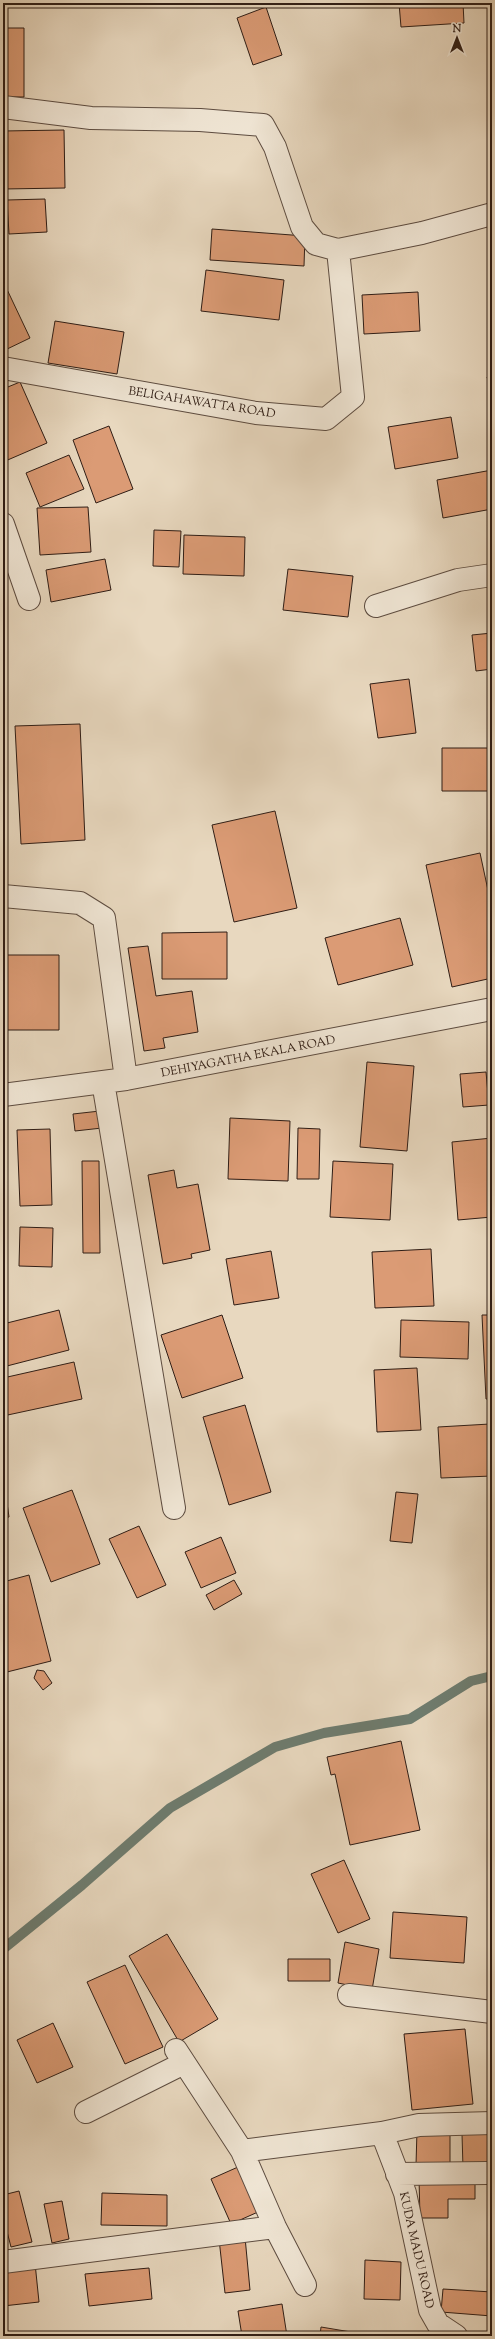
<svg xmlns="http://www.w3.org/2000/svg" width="495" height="2339" font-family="'Sorts Mill Goudy',serif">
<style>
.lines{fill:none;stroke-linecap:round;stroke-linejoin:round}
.stream{stroke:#6e7c6f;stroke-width:10}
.building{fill:#db9b75;stroke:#2f1d15}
.minor-casing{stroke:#5d4c40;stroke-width:24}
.minor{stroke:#f0e6d5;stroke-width:22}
.labels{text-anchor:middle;stroke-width:3;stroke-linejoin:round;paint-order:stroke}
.street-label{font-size:12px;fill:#2f1d15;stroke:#f0e6d5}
</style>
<rect width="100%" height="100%" fill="#e8d8bf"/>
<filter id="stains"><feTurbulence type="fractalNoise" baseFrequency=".005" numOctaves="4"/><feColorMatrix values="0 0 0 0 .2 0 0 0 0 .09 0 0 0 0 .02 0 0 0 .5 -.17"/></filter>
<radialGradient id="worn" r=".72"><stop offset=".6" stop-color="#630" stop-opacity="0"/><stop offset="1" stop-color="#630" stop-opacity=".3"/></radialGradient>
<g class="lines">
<!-- stream -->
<path class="stream" d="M3,1949L82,1885L170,1808L275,1747L324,1733L410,1719L471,1681L492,1676"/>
</g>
<!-- building -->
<path class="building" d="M399,3H463L464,23L401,27Z
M266,7L282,55L253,65L237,18Z
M3,28H24V97H3Z
M64,130L65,188L3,189V131Z
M45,199L47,232L9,234L7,200Z
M212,229L305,236L304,266L210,260Z
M206,270L284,280L279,320L201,311Z
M3,281L30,338L3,351Z
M418,292L420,331L364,334L362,295Z
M55,321L124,332L117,374L48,363Z
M492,375V394L487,377Z
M20,382L47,443L3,462V389Z
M451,417L458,458L395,469L388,427Z
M109,426L133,489L96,503L73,440Z
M69,455L84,489L40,507L26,473Z
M492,470V509L443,518L437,480Z
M88,507L91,552L40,555L37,508Z
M154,530L181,531L179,567L153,566Z
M184,535L245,537L244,576L183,574Z
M105,559L111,590L51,602L46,570Z
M288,569L353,576L348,617L283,610Z
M492,633V669L476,671L472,635Z
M409,679L416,733L378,738L370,684Z
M80,724L85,840L21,844L15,726Z
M442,748H492V791H442Z
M275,811L297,908L234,922L212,825Z
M480,853L492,909V978L452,987L426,865Z
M400,918L413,965L338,985L325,938Z
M227,932V979H162V933Z
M148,946L156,996L192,991L198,1032L163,1038L165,1048L144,1051L128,948Z
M7,955H59V1030H7Z
M367,1062L414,1066L407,1151L360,1147Z
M486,1072L489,1105L463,1107L460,1074Z
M100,1111L102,1128L75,1131L73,1114Z
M230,1118L290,1121L288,1181L228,1179Z
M298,1128L320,1129L319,1179H297Z
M50,1129L52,1205L20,1206L17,1130Z
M492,1138V1217L458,1220L452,1142Z
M82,1161H99L100,1253H83Z
M333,1161L393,1164L390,1220L330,1217Z
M174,1170L177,1188L198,1184L210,1250L191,1254L192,1258L163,1264L148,1175Z
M20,1227L53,1228L52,1267L19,1266Z
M431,1249L434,1306L375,1308L372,1252Z
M271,1251L279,1298L234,1305L226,1259Z
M59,1310L69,1350L3,1367V1324Z
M222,1315L243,1378L182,1398L161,1335Z
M482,1315H492V1399H486Z
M401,1320L469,1322L468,1359L400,1357Z
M74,1362L82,1399L3,1416V1378Z
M417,1368L421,1430L377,1432L374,1370Z
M245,1405L271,1492L229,1505L203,1417Z
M490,1424L492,1476L441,1478L438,1427Z
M3,1475L9,1517L3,1518Z
M72,1490L100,1564L51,1582L23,1508Z
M396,1492L418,1494L412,1543L390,1541Z
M139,1526L166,1585L137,1598L109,1539Z
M221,1537L236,1573L201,1588L185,1552Z
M29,1575L51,1661L3,1673V1582Z
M234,1580L242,1594L214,1610L206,1595Z
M37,1670L44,1671L52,1683L43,1690L34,1678Z
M401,1741L420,1830L350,1845L335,1774L331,1775L327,1757Z
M344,1860L370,1919L338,1933L311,1874Z
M393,1912L467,1917L464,1963L390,1958Z
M167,1934L218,2019L179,2042L129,1956Z
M345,1942L379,1949L372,1990L338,1983Z
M288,1959H330V1981H288Z
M125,1965L163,2047L125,2064L87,1982Z
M53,2023L73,2067L37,2083L17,2040Z
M465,2029L473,2104L412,2110L404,2034Z
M417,2130H450V2165H416Z
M462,2134H492V2168H463Z
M238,2167L258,2212L231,2224L211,2179Z
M475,2177V2199H448V2218H420L419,2178Z
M19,2191L32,2242L11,2247L3,2216V2195Z
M102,2193L167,2195V2226L101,2225Z
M62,2201L69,2239L52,2243L44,2204Z
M245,2237L250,2290L225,2293L219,2239Z
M365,2260L401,2262L400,2300L364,2299Z
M35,2263L39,2302L3,2306V2266Z
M149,2268L152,2299L89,2306L85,2274Z
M443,2289L492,2292V2316L441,2312Z
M282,2304L287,2336H242L238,2311Z
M321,2327L351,2332L350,2336H320Z"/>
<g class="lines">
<defs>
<path id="minor" d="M3,107L91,118L200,120L263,125L275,147L302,227L316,244L338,250
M3,368L256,413L326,419L353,397L338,250L422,233L492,214
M3,524L29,599
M376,606L458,580L492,575
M3,896L80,903L104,918L126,1079
M103,1082L174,1508
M3,1095L126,1079L492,1009
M349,1995L492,2012
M176,2050L242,2151L382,2133L419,2125L492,2123
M86,2112L184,2063
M382,2133L405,2193L430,2310L438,2324L456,2336
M242,2151L275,2227L305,2285
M397,2174L487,2173
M3,2262L275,2227"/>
</defs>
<!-- minor casing -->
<use href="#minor" class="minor-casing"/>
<!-- minor -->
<use href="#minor" class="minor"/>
</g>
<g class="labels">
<!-- street labels -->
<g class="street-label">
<text transform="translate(202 402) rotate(9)" y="4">BELIGAHAWATTA ROAD</text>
<text transform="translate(248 1056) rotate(-11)" y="4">DEHIYAGATHA EKALA ROAD</text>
<text transform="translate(417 2250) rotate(77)" y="4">KUDA MADU ROAD</text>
</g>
</g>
<!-- margin -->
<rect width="495" height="2339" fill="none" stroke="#e8d8bf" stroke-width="16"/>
<rect x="4" y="4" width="487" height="2331" fill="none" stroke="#2f1d15" stroke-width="2"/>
<rect x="8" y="8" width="479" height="2323" fill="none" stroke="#2f1d15"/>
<!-- north arrow -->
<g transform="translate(457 38)" stroke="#f0e6d5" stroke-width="3" paint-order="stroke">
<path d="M0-3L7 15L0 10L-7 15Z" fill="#2f1d15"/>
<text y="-6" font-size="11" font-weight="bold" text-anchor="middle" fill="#2f1d15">N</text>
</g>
<rect width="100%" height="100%" filter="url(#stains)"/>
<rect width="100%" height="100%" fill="url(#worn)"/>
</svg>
